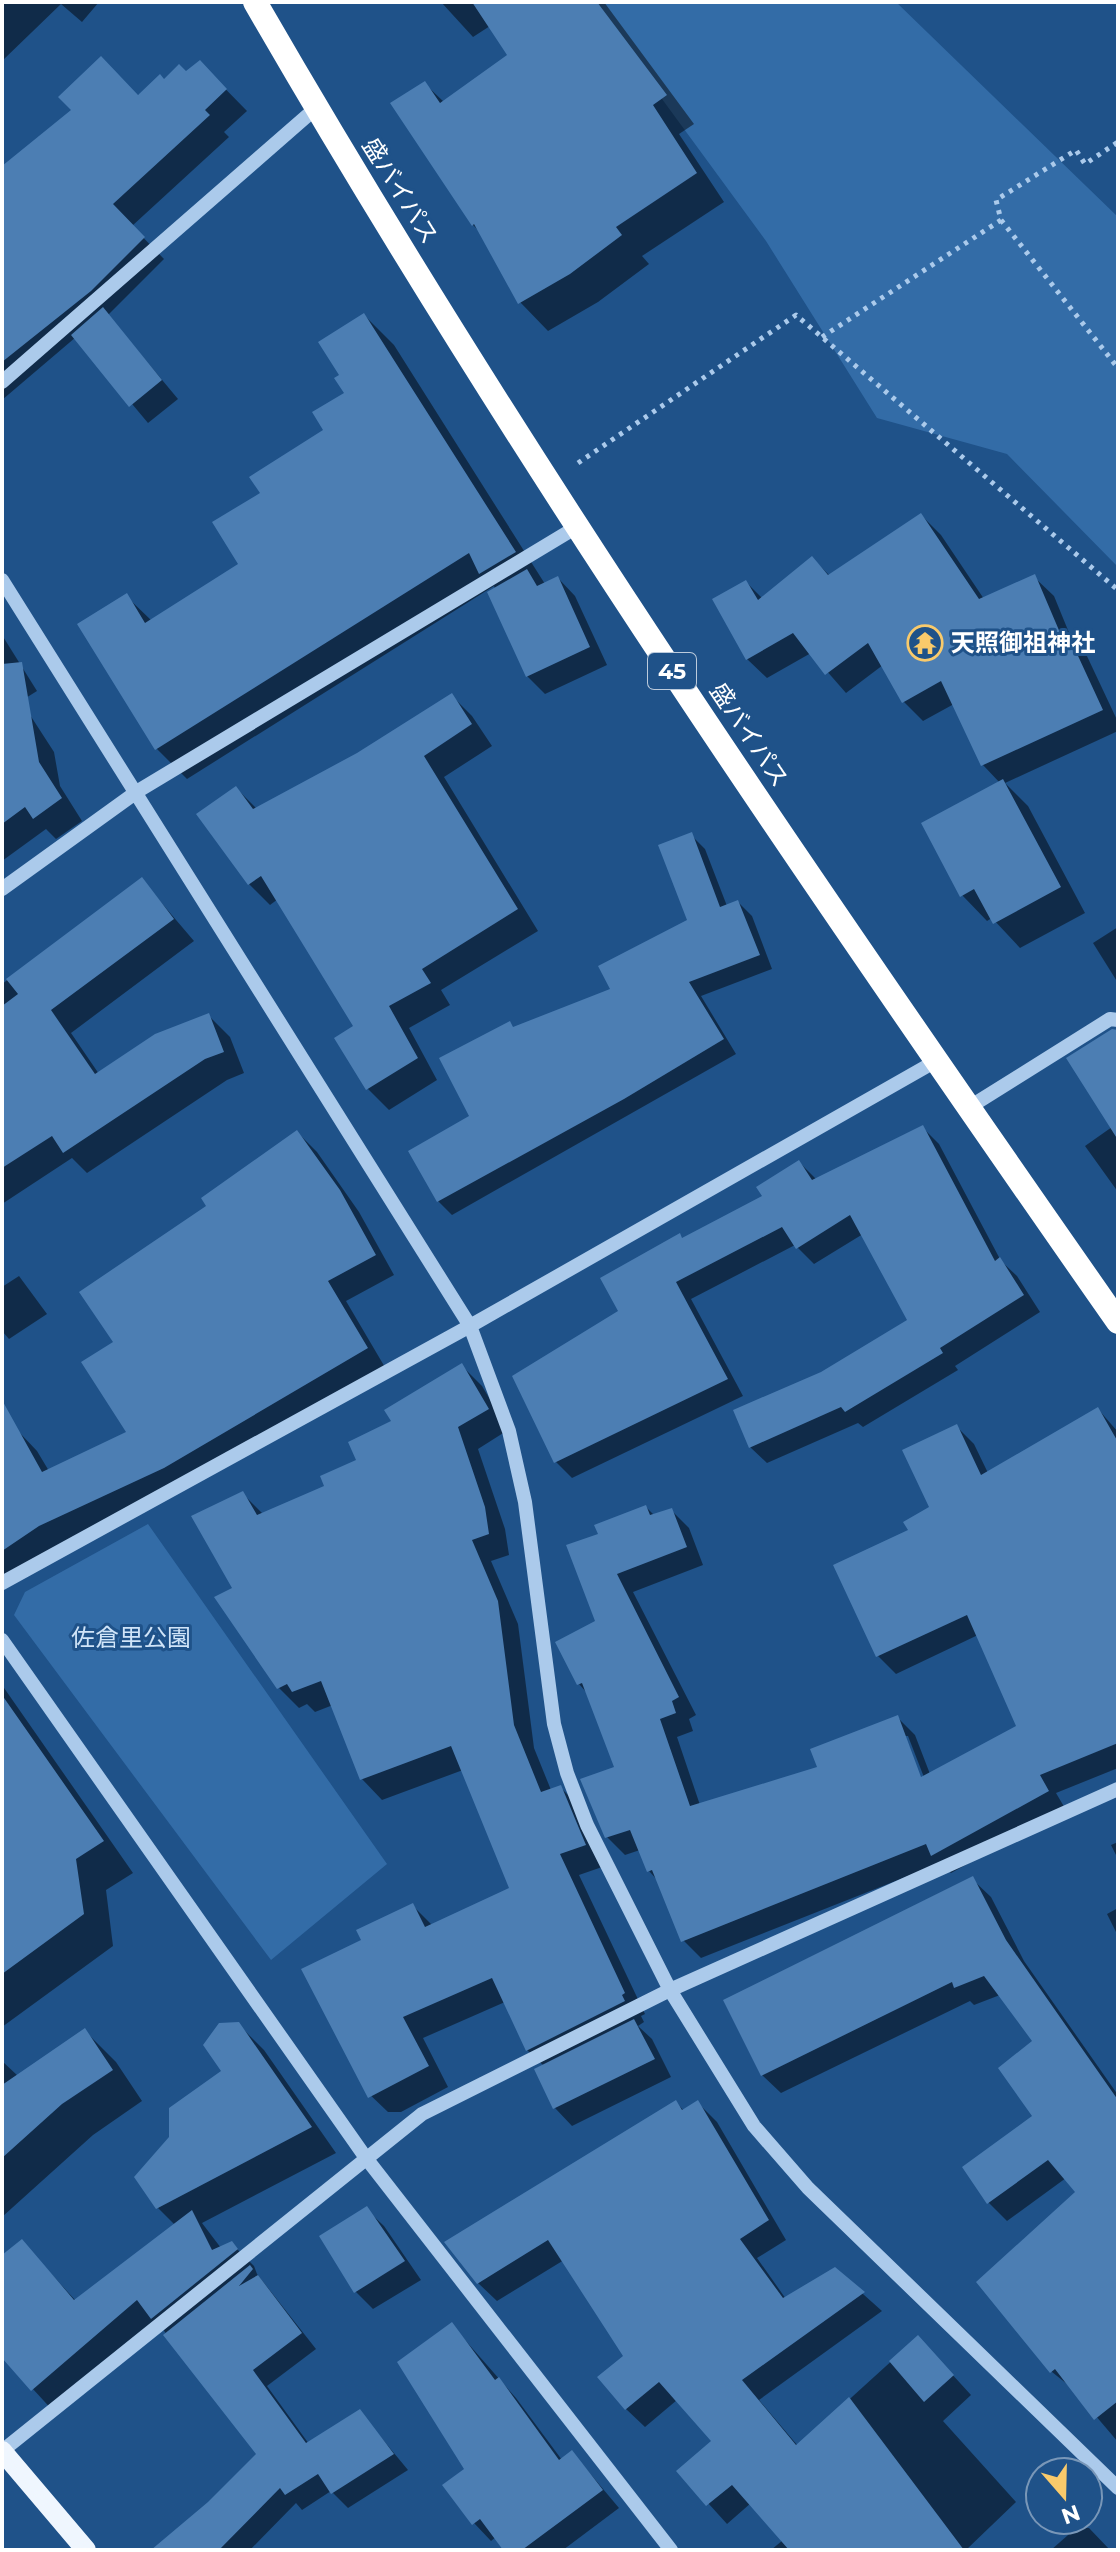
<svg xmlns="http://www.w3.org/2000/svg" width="1120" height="2552" font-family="Montserrat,'Noto Sans JP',sans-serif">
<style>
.green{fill:#336ca7}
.shadow{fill:#0007;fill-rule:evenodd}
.building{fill:#4c7eb3}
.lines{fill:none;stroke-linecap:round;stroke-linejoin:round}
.path{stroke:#abcaeb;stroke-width:5;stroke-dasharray:4 6;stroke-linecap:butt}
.minor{stroke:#abcaeb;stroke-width:14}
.major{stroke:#eff6fe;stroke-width:20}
.highway{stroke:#fff;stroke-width:24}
.labels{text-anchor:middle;stroke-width:6;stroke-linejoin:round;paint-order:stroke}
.shield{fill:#1f5289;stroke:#bccbdc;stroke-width:2}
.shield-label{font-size:22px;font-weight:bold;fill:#fff}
.street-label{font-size:24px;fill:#fff;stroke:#1f5289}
.poi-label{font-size:24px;font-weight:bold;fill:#fff;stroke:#1f5289;text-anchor:start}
.park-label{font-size:24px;fill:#d0e4f8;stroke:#1f5289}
</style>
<rect width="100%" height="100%" fill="#1f5289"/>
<!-- green -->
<path class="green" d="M591,2H896L1118,217V567L1007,454L877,418L766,241Z
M148,1524L387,1864L271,1960L14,1615L25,1592Z"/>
<!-- shadow -->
<path class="shadow" d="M2,2H99L82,22L61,4L2,61Z
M441,2H604L694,124L679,134L724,202L642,256L649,264L598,302L548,331L520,302L481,233L473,225L425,84L444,102L510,56L490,26L473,37Z
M200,63L247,111L224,132L229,137L132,226L164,259L108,315L178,399L148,423L76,337L2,400V169L164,81L186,74Z
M364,315L394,345L545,584L558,578L575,596L607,665L545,694L527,676L494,586L187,779L157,749L126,596L152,621L241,565L262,493L326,431L346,394L342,375Z
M921,515L941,535L984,599L1034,577L1054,596L1072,640L1086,654L1118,722V731L1005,783L1028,806L1085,913L1020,948L992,918L987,921L962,895L1000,783L983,765L954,704L923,721L904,702L883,665L846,693L811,653L767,678L747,659L746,582L763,599L812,558L830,576Z
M2,635L37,691L21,701L54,752L60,786L82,821L56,839L46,829L2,861Z
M451,695L472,716L492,746L444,777L538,931L441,990L450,1005L409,1028L437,1080L389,1110L368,1089L356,1027L278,899L270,905L249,884L236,788L257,809L358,754Z
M691,835L705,849L727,906L738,902L752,916L772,969L701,996L736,1054L452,1215L438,1201L514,1029L613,990L689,921Z
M142,880L194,941L71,1033L99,1074L208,1015L230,1037L244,1073L227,1080L87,1173L72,1158L2,1204V984Z
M1118,927V983L1093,943Z
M1118,1031V1192L1085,1146L1112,1127Z
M923,1128L939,1144L1001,1261L1017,1276L1040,1312L955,1366L958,1370L863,1427L858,1423L767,1463L750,1447L822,1374L910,1321L863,1234L814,1264L795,1245L691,1299L743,1396L572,1478L556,1462L621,1312L683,1240L765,1197L799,1162L816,1179Z
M297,1132L317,1152L359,1212L394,1275L346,1301L386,1369L13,1576L2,1574V1439L18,1431L37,1451L49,1471L129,1433L116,1342L209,1206Z
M19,1276L47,1314L9,1339L2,1331V1287Z
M462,1366L482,1386L508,1430L478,1449L505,1529L509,1555L491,1561L518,1624L534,1748L551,1790L560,1787L581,1808L605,1866L579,1875L645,2014L641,2016L644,2022L638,2026L652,2039L671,2077L572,2126L555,2108L544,2066L527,2050L505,2002L423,2038L448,2087L401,2112H388L366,2091L363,1940L412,1905L433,1926L511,1889L463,1770L382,1800L362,1779L333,1705L315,1712L307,1704L299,1708L279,1688L235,1588L243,1494L263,1514L327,1487L359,1461L394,1422Z
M1098,1409L1118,1432V1768L1056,1793L1066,1810L951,1873L941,1863L701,1958L683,1940L659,1882L649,1871L640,1850L625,1855L607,1837L616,1768L587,1693L579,1684L598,1622L600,1535L646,1507L655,1516L671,1510L689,1528L703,1565L633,1592L696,1715L689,1719L693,1731L677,1737L700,1805L820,1768L897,1717L915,1735L930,1774L1018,1727L978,1635L896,1674L878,1656L910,1531L932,1508L956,1426L974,1444L988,1473ZM904,1736H908L927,1785L923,1787Z
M2,1685L133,1873L106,1890L113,1946L2,2027Z
M1118,1842V1859L1111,1845Z
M972,1879L991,1897L1024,1961L1118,2095V2442L1072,2388L1052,2372L979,2282L1078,2193L1066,2178L1007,2221L988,2202L1034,2117V2042L1000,1995L974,2005L970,2001L781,2093L762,2075Z
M1118,1908V1936L1107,1914Z
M238,2024L264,2050L336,2153L202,2223L221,2248L231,2243L254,2266L257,2274L316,2349L267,2386L309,2444L360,2412L408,2470L348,2508L331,2491L302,2510L296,2503L250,2550H154L210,2504L259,2454L158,2323L55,2413L9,2363L2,2344V2258L22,2242L76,2301L175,2225L158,2208L224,2072Z
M85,2031L116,2062L142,2101L93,2135L2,2217V2061L18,2076Z
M676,2102L684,2111L698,2103L717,2122L786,2240L757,2258L786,2299L835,2269L882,2311L759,2400L798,2446L918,2337L971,2395L943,2421L1016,2502L966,2550H771L783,2540L751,2503L727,2524L679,2471L714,2441L677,2400L645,2427L626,2409V2356L564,2260L497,2301L478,2283Z
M366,2209L384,2226L421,2280L373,2309L356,2292Z
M451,2324L516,2398L562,2460L572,2452L619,2508L563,2550H506L496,2537L491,2541L474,2523Z
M1076,2528H1089L1110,2550H1051Z"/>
<!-- building -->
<path class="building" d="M472,2H597L667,95L653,105L697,173L616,227L622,235L570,274L518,304L474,224L472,226L390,103L425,81L440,103L507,55Z
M101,56L138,95L160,74L164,79L179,64L186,71L200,60L227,89L205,110L210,115L113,204L145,237L91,291L2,362V166L71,110L58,97Z
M103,307L162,380L129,407L71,335Z
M364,313L516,552L479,574L469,553L155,750L77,624L127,593L145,623L238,564L212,522L260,493L249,477L323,430L312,412L344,393L334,378L339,375L318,342Z
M921,513L979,599L1035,574L1061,635L1067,632L1103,710L981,766L941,681L902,703L868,643L825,675L793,633L746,660L712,599L746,580L758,600L812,556L828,575Z
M527,569L537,586L558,576L590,647L526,677L487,592Z
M22,662L39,762L62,798L33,819L25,807L2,824V664Z
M452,693L472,724L424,756L518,909L422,969L431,983L389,1006L418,1058L366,1090L334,1038L353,1026L261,876L248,885L196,814L236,786L253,809L357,753Z
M1003,779L1061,887L993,924L974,889L960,897L921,823Z
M692,832L720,907L738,900L760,955L689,982L724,1039L624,1099L437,1202L408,1151L469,1116L439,1058L510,1021L513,1027L610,989L598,966L687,920L658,845Z
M142,877L174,919L51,1010L95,1074L155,1034L209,1013L224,1052L205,1059L63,1153L52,1136L2,1168V1006L18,994L6,979Z
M1112,1029L1118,1030V1140L1066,1058Z
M923,1125L995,1261L1000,1257L1024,1295L940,1348L943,1353L845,1412L841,1407L749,1448L733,1410L821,1372L907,1320L850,1215L796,1249L782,1227L676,1282L728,1379L554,1463L512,1376L618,1311L600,1278L680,1233L682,1238L762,1196L756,1187L799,1160L812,1180Z
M297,1130L340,1190L376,1255L328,1281L368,1348L164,1468L39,1526L2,1551V1400L42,1472L126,1432L81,1362L113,1342L79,1292L206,1206L201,1198Z
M462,1363L489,1409L458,1427L485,1507L489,1534L472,1540L498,1601L514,1725L541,1792L561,1785L586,1845L560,1854L625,1993L622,1995L625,2001L526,2051L492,1978L403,2017L429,2066L368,2098L301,1969L361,1940L356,1930L413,1903L425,1927L509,1888L451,1746L360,1780L321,1681L292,1692L287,1684L277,1689L214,1597L232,1588L191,1516L243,1491L257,1515L324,1486L320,1476L356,1460L348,1442L391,1421L384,1410Z
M1098,1407L1118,1442V1743L1040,1775L1049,1791L931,1856L926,1844L681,1942L652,1870L647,1872L630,1830L605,1838L580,1779L614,1767L582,1683L577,1685L555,1642L595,1621L566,1545L598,1534L594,1525L646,1505L650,1515L672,1508L687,1547L617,1574L679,1697L672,1701L676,1713L660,1719L690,1806L817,1767L810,1749L898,1715L921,1777L1016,1726L967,1615L876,1657L833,1565L908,1530L903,1522L929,1507L902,1450L957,1424L981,1475Z
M2,1695L104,1841L76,1859L84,1914L2,1974Z
M973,1876L1006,1940L1118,2100V2401L1094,2420L1055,2369L1050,2373L976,2282L1075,2192L1048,2160L987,2204L962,2167L1032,2116L998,2068L1032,2041L984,1976L954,1988L952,1982L761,2076L723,2000Z
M634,2019L655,2059L553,2109L534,2069Z
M239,2022L312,2127L156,2209L134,2177L169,2137V2108L221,2071L203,2045L219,2023Z
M85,2028L113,2070L62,2104L2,2158V2085Z
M676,2100L682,2110L698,2100L769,2220L740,2239L783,2298L835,2267L865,2292L742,2380L796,2445L849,2397L964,2550H789L732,2485L706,2506L676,2471L711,2441L659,2382L625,2410L597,2377L623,2356L548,2240L477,2284L444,2242Z
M367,2206L405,2261L354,2293L319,2236Z
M192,2210L212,2250L232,2241L238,2249L151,2319L137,2300L31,2391L2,2358V2255L22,2239L74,2300Z
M250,2265L253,2269L239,2286L258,2275L302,2333L253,2370L306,2443L360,2409L394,2454L331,2494L318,2474L285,2495L280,2488L219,2550H151L208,2502L256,2454L163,2335Z
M452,2322L495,2380L499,2377L559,2460L572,2450L603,2490L522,2550H503L480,2519L472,2525L442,2485L464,2469L397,2362Z
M918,2335L954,2375L924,2402L889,2361Z"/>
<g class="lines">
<!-- path -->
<path class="path" d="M1001,220L1118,368
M822,337L1001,220L996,200L1076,150L1085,164L1118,142
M578,463L796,315L1118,590"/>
<!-- minor -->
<path class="minor" d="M2,382L316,108
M2,580L470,1326L509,1431L525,1502L554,1724L567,1773L587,1825L670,1990L754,2126L808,2188L1118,2488
M2,889L138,791L575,528
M968,1108L1110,1019L1118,1020
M2,1583L470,1326L936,1061
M2,1640L366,2158L671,2550
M2,2451L422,2114L670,1990L1118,1789"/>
<!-- major -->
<path class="major" d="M2,2451L86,2550"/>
<!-- highway -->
<path class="highway" d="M255,2C518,458 817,891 1118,1322"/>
</g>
<!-- icons -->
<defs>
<symbol id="temple-ring" viewBox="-11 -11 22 22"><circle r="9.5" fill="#1f5289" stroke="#f9ca6b" stroke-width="1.5"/><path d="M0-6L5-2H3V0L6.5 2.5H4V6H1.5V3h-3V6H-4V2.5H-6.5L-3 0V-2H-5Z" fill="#f9ca6b"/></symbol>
</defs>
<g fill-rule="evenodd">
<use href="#temple-ring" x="905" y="623" width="40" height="40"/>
</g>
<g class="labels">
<!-- shield labels -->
<rect class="shield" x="648" y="653" width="48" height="36" rx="6"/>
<g class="shield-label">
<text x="672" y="679">45</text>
</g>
<!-- street labels -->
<g class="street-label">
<text transform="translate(400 191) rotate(58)" y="8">盛バイパス</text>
<text transform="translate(749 735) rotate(56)" y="8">盛バイパス</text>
</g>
<!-- poi labels -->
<g class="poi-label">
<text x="951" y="651">天照御祖神社</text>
</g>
<!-- park labels -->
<g class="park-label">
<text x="131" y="1646">佐倉里公園</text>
</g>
</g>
<!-- border -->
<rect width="1120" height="2552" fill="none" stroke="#ffffff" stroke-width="8"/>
<!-- north arrow -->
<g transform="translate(1064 2496) rotate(160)"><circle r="38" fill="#1f5289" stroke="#7997b8" stroke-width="2"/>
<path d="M0-6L14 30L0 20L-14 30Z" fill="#f9ca6b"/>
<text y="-12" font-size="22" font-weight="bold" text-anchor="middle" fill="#ffffff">N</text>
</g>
</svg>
